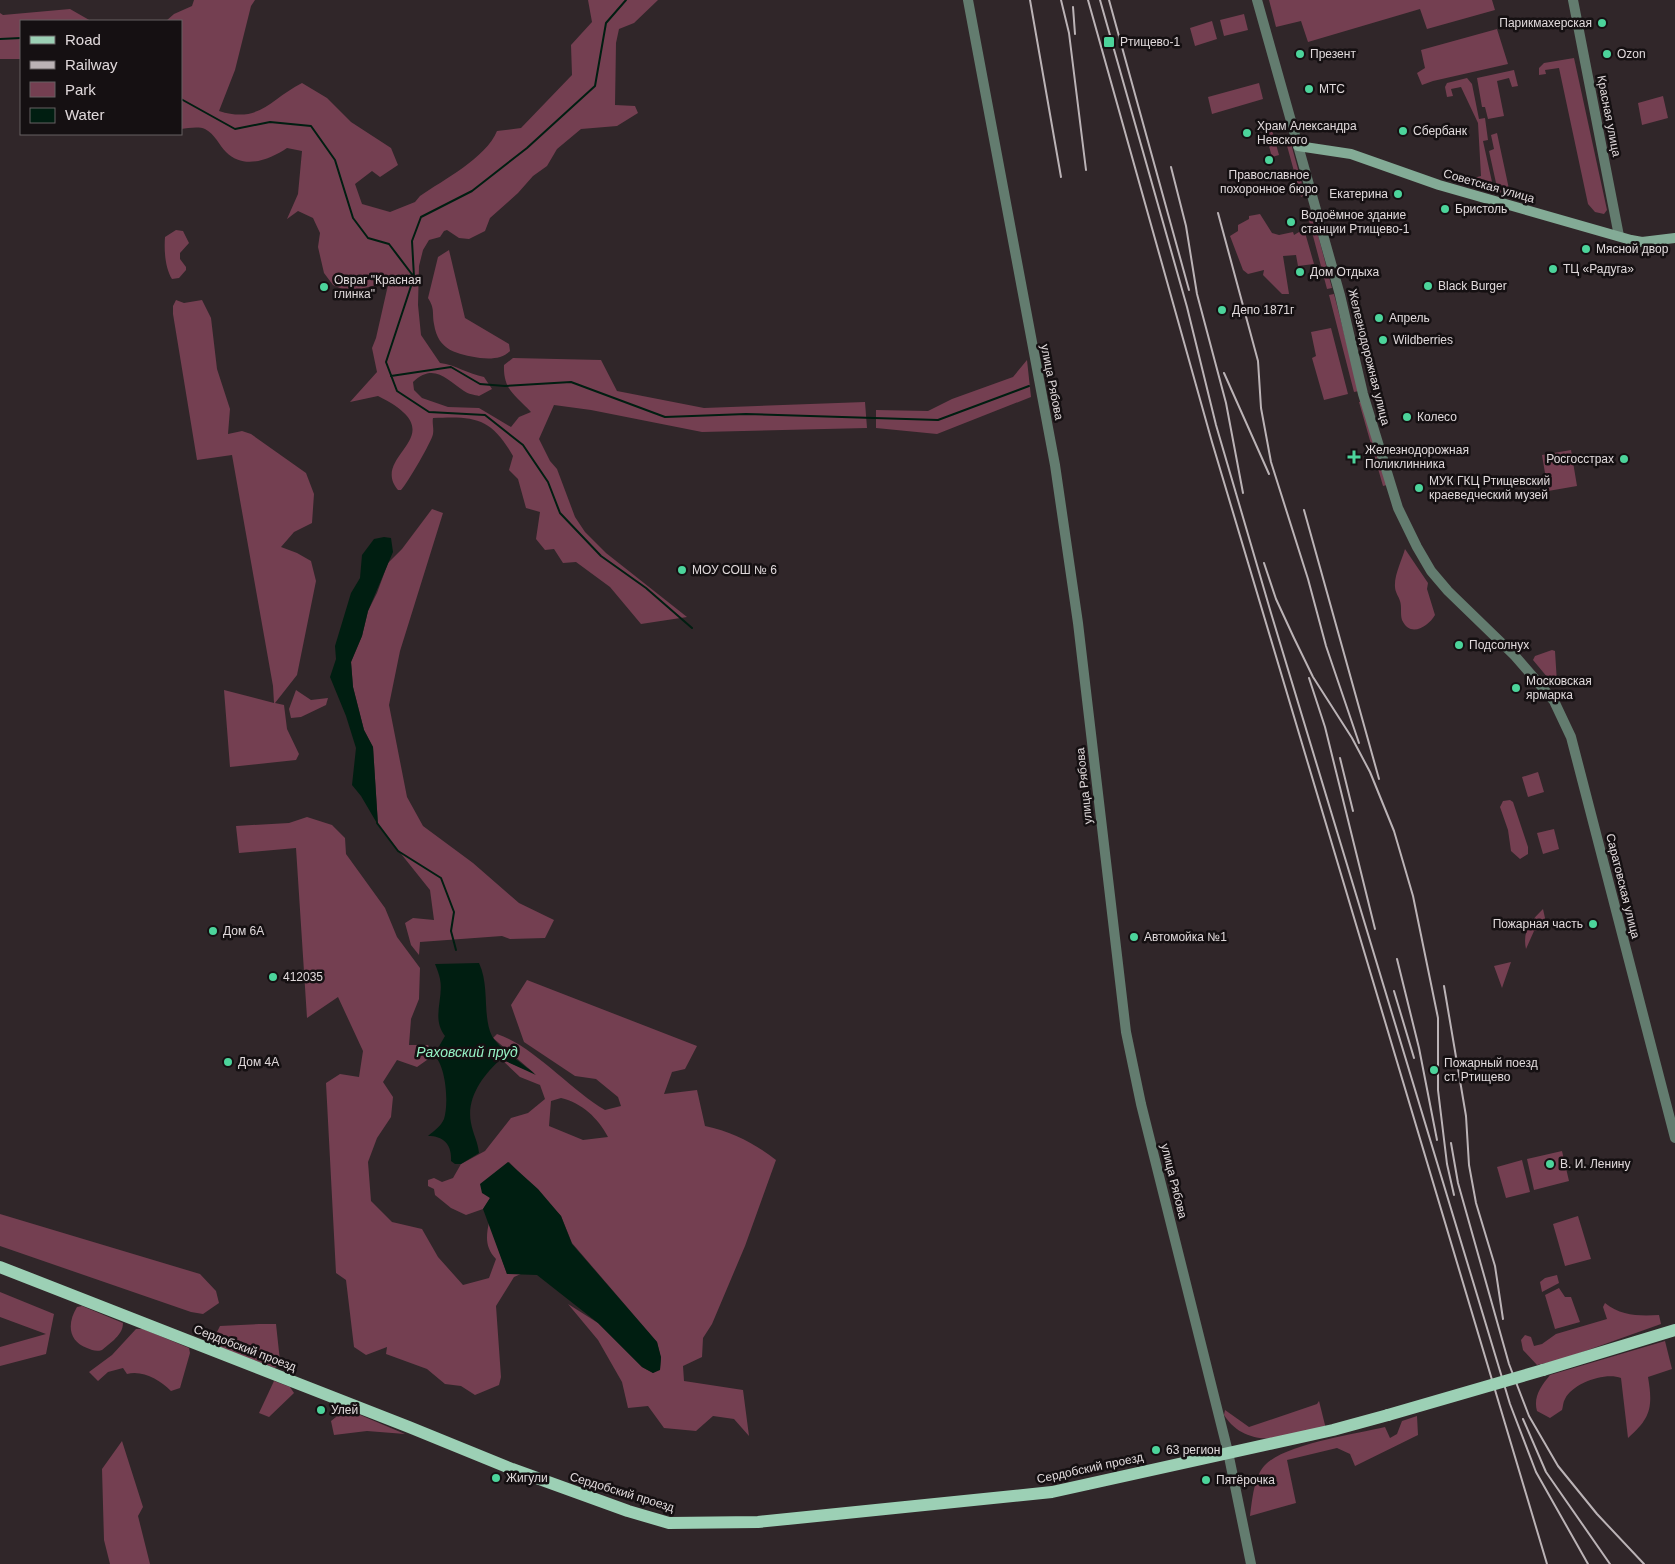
<svg xmlns="http://www.w3.org/2000/svg" width="1675" height="1564" font-family="Arial,sans-serif">
<style>
.green{fill:#743f51;fill-rule:evenodd}
.water{fill:#001e11}
.lines{fill:none;stroke-linecap:round;stroke-linejoin:round}
.stream{stroke:#001e11;stroke-width:2}
.tertiary{stroke:#637c6f;stroke-width:10}
.secondary{stroke:#83ab96;stroke-width:10}
.primary{stroke:#9cd0b5;stroke-width:12}
.rail{stroke:#bbb3b6;stroke-width:2}
.primary-bridge{stroke:#9cd0b5;stroke-width:12}
.poi-dot{fill:#4cd49b;stroke:#151012;stroke-width:2}
.labels{text-anchor:middle;stroke-width:5;stroke-linejoin:round;paint-order:stroke}
.poi-label{font-size:12px;fill:#e0d9db;stroke:#151012;text-anchor:start}
.street-label{font-size:12px;fill:#e0d9db;stroke:#151012}
.water-label{font-size:14px;font-style:italic;fill:#96f2c5;stroke:#151012}
</style>
<rect width="100%" height="100%" fill="#302629"/>
<!-- green -->
<path class="green" d="M194,0H255L251,6L235,70L219,111C260,124 270,99 302,83L327,98L351,122L391,148L398,165L380,177L372,171L355,184L362,204L390,212L415,202L420,196C443,180 486,158 497,131L521,128L572,75L571,45L592,22L588,0H658L634,23L619,29L616,43L615,105L635,106L638,113L617,126L581,129L557,149L547,166L533,176L518,193L490,218L485,231L469,239L459,238L447,230L444,231L440,237L429,240L423,250L419,266L418,305L421,335L440,363C456,365 468,374 484,377L492,389L479,396C475,395 468,394 464,391C447,380 434,362 413,382L414,390L422,398L448,407L479,408L511,427L519,417L531,412C516,396 503,390 504,365L513,358L601,360L617,391L704,408L865,402L867,428L702,432L591,410L554,405L539,439L550,461L557,469L575,517L585,532L606,553L687,617L641,624L610,587L576,562L563,563L554,549L545,550L536,539L540,512L526,508L518,479L509,470L513,456C491,417 474,416 433,418C432,423 434,428 433,434C432,441 407,484 401,490H398C368,454 459,436 378,396L350,402L377,372L372,348L376,338L388,285H376L349,292L333,285L324,273L318,247L320,233L313,218L298,211L287,219L298,194L302,151L287,148C269,160 244,170 226,152C219,145 215,134 205,129C199,126 188,128 181,129V21H166L174,14L192,6Z
M1269,0H1492L1495,10L1427,29L1420,9L1308,42L1301,21L1276,27Z
M70,9L91,21H124H21V59H0V13L3,15Z
M1244,14L1248,30L1224,36L1220,20Z
M1212,21L1217,39L1195,46L1190,28Z
M1497,29L1508,64L1433,81L1422,85L1417,73L1425,68L1421,50Z
M1574,58L1607,210L1604,214L1595,212L1588,204L1559,68L1545,70L1546,74L1539,75V68L1544,63Z
M1514,70L1518,86L1512,87L1509,78L1497,81L1504,116L1488,119L1485,107H1482L1477,78Z
M1467,78L1472,84L1479,119L1485,118L1488,140L1483,141L1494,191L1471,183L1470,179L1481,176L1478,123L1461,87L1451,89L1453,96L1447,97L1445,87L1447,83Z
M1259,83L1263,99L1212,114L1208,97Z
M1663,96L1668,118L1642,125L1638,103Z
M1272,130L1279,155L1272,157L1265,132Z
M1497,133L1509,189L1507,193L1498,192L1489,151L1494,149L1491,135Z
M1290,140L1305,195L1301,197L1286,142Z
M1260,214L1272,233L1279,235L1293,232L1294,235L1304,229L1314,264L1298,266L1296,255L1283,256L1289,294H1282L1263,275L1264,270L1248,274L1243,270L1230,236L1238,231V225L1249,219V216Z
M1313,216L1332,288L1327,289L1308,217Z
M176,230L183,231L189,243L180,253V259L186,267V270L179,278L172,279C165,268 164,250 165,237Z
M449,250L465,318L509,344L510,351C502,359 491,359 480,358C457,354 438,351 434,324C432,312 435,309 428,298L438,257Z
M1334,294L1359,391L1354,392L1329,295Z
M176,300L184,303L202,300L211,318L217,369L230,409L228,434L242,431L251,434L306,473L314,494L312,523L294,532L281,547L297,553L311,561L316,581L297,675L275,703L284,705L287,729L299,754L296,760L230,767L224,690L274,703L273,686L232,455L197,460L173,314V306Z
M1331,328L1348,394L1324,400L1312,358L1316,356L1311,332Z
M1027,360L1031,397L937,434L876,428V410L928,411L952,399L1013,377Z
M1363,401L1387,485L1383,486L1359,402Z
M1571,450L1577,486L1548,491L1542,455Z
M432,509L443,513L400,651L389,705L407,797L423,826L473,863L519,903L554,920L545,938L510,939L502,936L420,942L419,955L411,945L405,923L413,918L434,920L430,890L378,825L373,747L364,730L353,687L351,662L362,636L368,611L377,593L388,563L402,549Z
M1405,549L1428,583L1427,589L1435,615C1428,627 1410,638 1402,620C1400,614 1402,607 1400,601C1399,597 1395,592 1395,587C1394,575 1402,560 1405,549Z
M1552,650L1555,651L1557,683L1553,684L1533,660L1535,656Z
M296,690L311,700L328,698L326,705L301,717L291,718L289,709Z
M1538,772L1544,792L1528,797L1522,777Z
M1510,800L1513,802L1528,847V854L1520,859L1511,851L1508,830L1500,807L1503,801Z
M307,817L332,825L345,838L346,854L385,908L397,937L420,968L419,999L411,1019L409,1045H428L434,1055L417,1067L397,1060L383,1082L393,1097L391,1117L377,1138L368,1162L371,1201L392,1222L422,1229L438,1257L463,1285L489,1278L496,1259C485,1247 486,1237 489,1222L507,1274L523,1273L514,1277L496,1306L501,1377L499,1385L475,1395L461,1386L445,1384L427,1369L386,1354L387,1347L366,1355L354,1347L346,1280L336,1273L326,1083L340,1074L359,1077L363,1051L338,997L307,1018L296,848L239,853L236,826L289,823Z
M1554,829L1559,849L1543,854L1537,833Z
M1543,909L1547,927L1534,931L1526,949C1522,931 1531,921 1543,909Z
M1511,962L1502,988L1494,966Z
M527,980L697,1046L685,1069L672,1072L664,1094L697,1090L705,1126C733,1132 754,1143 776,1160L745,1246L712,1324L703,1338L702,1357L683,1366L684,1381L743,1390L749,1436L734,1419L713,1416L696,1431L664,1428L648,1406L628,1408L622,1382L598,1340L568,1304L598,1323L642,1367L653,1373L660,1369L661,1359L657,1342L572,1243L561,1216L509,1162L481,1184L490,1198L483,1209L466,1215L451,1208L435,1195L434,1189L428,1186V1180L434,1178L442,1182L453,1178L461,1164L485,1151L511,1118L528,1113L545,1099L540,1085L520,1077L501,1059L534,1073L493,1038L497,1034C532,1045 571,1090 605,1110L621,1106L618,1097L596,1079L575,1076L524,1042L511,1005ZM561,1098C582,1103 598,1118 608,1137L583,1140L549,1126L551,1101Z
M1562,1151L1569,1181L1534,1190L1527,1159Z
M1522,1160L1530,1192L1506,1198L1497,1167Z
M0,1214L200,1274L216,1291L219,1303L203,1314L191,1312L0,1246Z
M1578,1216L1591,1259L1565,1266L1553,1224Z
M1557,1275L1559,1283L1542,1292L1540,1282L1545,1278Z
M1559,1288L1565,1297H1571L1580,1322L1555,1329L1545,1295Z
M0,1292L54,1314L46,1354L0,1366V1347L46,1334L0,1317Z
M1605,1303C1621,1316 1639,1316 1659,1315L1661,1324L1560,1360L1537,1365L1523,1350L1521,1340L1525,1335L1531,1337L1534,1346L1542,1344L1556,1334L1607,1319L1603,1307Z
M82,1306L123,1323C123,1330 119,1335 114,1340C110,1343 106,1347 102,1350C96,1352 92,1350 87,1348C68,1341 67,1323 77,1307Z
M259,1324H276L280,1361L275,1368L211,1344L220,1326Z
M136,1329H143L189,1348L190,1353L180,1388L171,1391C160,1380 143,1370 127,1374L123,1368L108,1372L98,1381L89,1372L112,1355Z
M1665,1341L1672,1369L1648,1377C1653,1407 1651,1418 1628,1438L1621,1378C1605,1372 1573,1383 1565,1399C1563,1402 1563,1407 1562,1410L1550,1418L1537,1411C1533,1397 1541,1386 1550,1375Z
M274,1381L290,1387L294,1393L269,1417L259,1413Z
M1319,1401L1326,1429C1291,1436 1248,1452 1224,1415L1225,1410L1249,1427L1317,1404Z
M346,1409L405,1434L367,1431L334,1435L331,1421Z
M1417,1416L1418,1435L1355,1466L1350,1454L1337,1448L1287,1460L1296,1503L1250,1516C1252,1501 1254,1476 1265,1465C1285,1444 1356,1434 1385,1427L1390,1438L1397,1434L1402,1421Z
M122,1441L143,1507L138,1516L150,1564H110L104,1540L102,1469Z"/>
<!-- water -->
<path class="water" d="M384,537L391,538L393,552L368,611L362,636L351,662L353,687L364,730L373,747L378,825L361,796L352,785L356,748L346,716L330,677L336,659L335,646L351,593L360,578L362,555L374,539Z
M479,963C490,986 482,1016 492,1036C498,1048 525,1065 536,1075L501,1059C483,1075 466,1098 471,1123C473,1134 478,1142 479,1153L461,1164H455L451,1161C452,1145 444,1136 428,1136C434,1131 441,1126 444,1119C449,1103 446,1066 434,1055L445,1036C431,1018 444,999 440,979C439,974 437,969 435,964Z
M508,1162L538,1189L561,1216L572,1244L657,1342L661,1357L660,1370L653,1373L642,1367L598,1323L537,1275L507,1274L483,1209L490,1198L482,1193L480,1184Z"/>
<g class="lines">
<!-- stream -->
<path class="stream" d="M0,39L21,38
M181,99L235,129L270,122L311,126L335,160L353,218L368,238L389,244L414,277L386,362L397,391L429,412L485,415L523,445L548,482L560,513L601,556L646,588L692,628
M414,277L412,241L421,217L472,191L527,148L595,86L606,23L626,0
M391,376L451,367L480,384L505,386L571,382L665,417L746,414L938,420L1029,386
M377,823L398,851L441,878L454,912L451,931L456,950"/>
<!-- tertiary -->
<path class="tertiary" d="M968,0L1055,465L1078,623L1126,1032L1141,1104L1228,1452L1251,1564
M1257,0L1340,295L1363,394L1398,508L1417,547L1431,571L1448,591L1515,656L1554,701L1571,737L1675,1138
M1573,0L1619,236"/>
<!-- secondary -->
<path class="secondary" d="M1298,146L1351,154L1439,185L1631,240L1642,242L1675,238"/>
<!-- primary -->
<path class="primary" d="M0,1267L409,1427L512,1469L628,1511L669,1523L758,1522L1052,1492L1333,1430L1388,1415
M1543,1370L1675,1330"/>
<!-- rail -->
<path class="rail" d="M1030,0L1061,177
M1061,0L1069,33L1086,170
M1088,0L1212,442L1547,1564
M1100,0L1187,307L1216,425L1271,613L1510,1404L1536,1472L1588,1564
M1109,0L1189,290
M1073,7L1075,34
M1171,167L1186,226L1197,294L1226,403L1243,493
M1218,213L1258,361L1261,408L1271,462L1308,579L1326,646L1359,743
M1224,373L1269,474
M1304,510L1379,779
M1264,563L1276,599L1294,638L1313,677L1352,738L1370,772L1394,831L1413,896L1438,1018V1090L1447,1164L1454,1195
M1309,678L1325,727L1375,929
M1340,758L1353,811
M1397,959L1419,1048L1437,1140
M1444,986L1466,1116L1469,1165L1476,1203L1495,1266L1503,1319
M1394,991L1414,1058
M1451,1143L1458,1183L1509,1364L1529,1416L1558,1466L1597,1514L1644,1564
M1523,1419L1546,1472L1610,1564"/>
<!-- primary-bridge -->
<path class="primary-bridge" d="M1388,1415L1543,1370"/>
</g>
<!-- markers -->
<g class="poi-dot">
<circle cx="1602" cy="23" r="5"/>
<rect x="1103" y="36" width="12" height="12" rx="2.5"/>
<circle cx="1300" cy="54" r="5"/>
<circle cx="1607" cy="54" r="5"/>
<circle cx="1309" cy="89" r="5"/>
<circle cx="1403" cy="131" r="5"/>
<circle cx="1247" cy="133" r="5"/>
<circle cx="1269" cy="160" r="5"/>
<circle cx="1398" cy="194" r="5"/>
<circle cx="1445" cy="209" r="5"/>
<circle cx="1291" cy="222" r="5"/>
<circle cx="1586" cy="249" r="5"/>
<circle cx="1553" cy="269" r="5"/>
<circle cx="1300" cy="272" r="5"/>
<circle cx="1428" cy="286" r="5"/>
<circle cx="324" cy="287" r="5"/>
<circle cx="1222" cy="310" r="5"/>
<circle cx="1379" cy="318" r="5"/>
<circle cx="1383" cy="340" r="5"/>
<circle cx="1407" cy="417" r="5"/>
<path d="M1351.5 449.5h5v5h5v5h-5v5h-5v-5h-5v-5h5z"/>
<circle cx="1624" cy="459" r="5"/>
<circle cx="1419" cy="488" r="5"/>
<circle cx="682" cy="570" r="5"/>
<circle cx="1459" cy="645" r="5"/>
<circle cx="1516" cy="688" r="5"/>
<circle cx="1593" cy="924" r="5"/>
<circle cx="213" cy="931" r="5"/>
<circle cx="1134" cy="937" r="5"/>
<circle cx="273" cy="977" r="5"/>
<circle cx="228" cy="1062" r="5"/>
<circle cx="1434" cy="1070" r="5"/>
<circle cx="1550" cy="1164" r="5"/>
<circle cx="321" cy="1410" r="5"/>
<circle cx="1156" cy="1450" r="5"/>
<circle cx="496" cy="1478" r="5"/>
<circle cx="1206" cy="1480" r="5"/>
</g>
<g class="labels">
<!-- poi labels -->
<g class="poi-label">
<text x="1592" y="27" text-anchor="end">Парикмахерская</text>
<text x="1120" y="46">Ртищево-1</text>
<text x="1310" y="58">Презент</text>
<text x="1617" y="58">Ozon</text>
<text x="1319" y="93">МТС</text>
<text x="1257" y="130">Храм Александра<tspan x="1257" dy="14">Невского</tspan></text>
<text x="1413" y="135">Сбербанк</text>
<text x="1269" y="179" text-anchor="middle">Православное<tspan x="1269" dy="14">похоронное бюро</tspan></text>
<text x="1388" y="198" text-anchor="end">Екатерина</text>
<text x="1455" y="213">Бристоль</text>
<text x="1301" y="219">Водоёмное здание<tspan x="1301" dy="14">станции Ртищево-1</tspan></text>
<text x="1596" y="253">Мясной двор</text>
<text x="1563" y="273">ТЦ «Радуга»</text>
<text x="1310" y="276">Дом Отдыха</text>
<text x="334" y="284">Овраг "Красная<tspan x="334" dy="14">глинка"</tspan></text>
<text x="1438" y="290">Black Burger</text>
<text x="1232" y="314">Депо 1871г</text>
<text x="1389" y="322">Апрель</text>
<text x="1393" y="344">Wildberries</text>
<text x="1417" y="421">Колесо</text>
<text x="1365" y="454">Железнодорожная<tspan x="1365" dy="14">Поликлинника</tspan></text>
<text x="1614" y="463" text-anchor="end">Росгосстрах</text>
<text x="1429" y="485">МУК ГКЦ Ртищевский<tspan x="1429" dy="14">краеведческий музей</tspan></text>
<text x="692" y="574">МОУ СОШ № 6</text>
<text x="1469" y="649">Подсолнух</text>
<text x="1526" y="685">Московская<tspan x="1526" dy="14">ярмарка</tspan></text>
<text x="1583" y="928" text-anchor="end">Пожарная часть</text>
<text x="223" y="935">Дом 6А</text>
<text x="1144" y="941">Автомойка №1</text>
<text x="283" y="981">412035</text>
<text x="238" y="1066">Дом 4А</text>
<text x="1444" y="1067">Пожарный поезд<tspan x="1444" dy="14">ст. Ртищево</tspan></text>
<text x="1560" y="1168">В. И. Ленину</text>
<text x="331" y="1414">Улей</text>
<text x="1166" y="1454">63 регион</text>
<text x="506" y="1482">Жигули</text>
<text x="1216" y="1484">Пятёрочка</text>
</g>
<!-- street labels -->
<g class="street-label">
<text transform="translate(1609 116) rotate(79)" y="4">Красная улица</text>
<text transform="translate(1489 186) rotate(16)" y="4">Советская улица</text>
<text transform="translate(1369 357) rotate(76)" y="4">Железнодорожная улица</text>
<text transform="translate(1052 382) rotate(79)" y="4">улица Рябова</text>
<text transform="translate(1084 786) rotate(-96)" y="4">улица Рябова</text>
<text transform="translate(1623 886) rotate(76)" y="4">Саратовская улица</text>
<text transform="translate(1174 1181) rotate(76)" y="4">улица Рябова</text>
<text transform="translate(245 1348) rotate(21)" y="4">Сердобский проезд</text>
<text transform="translate(1090 1468) rotate(-12)" y="4">Сердобский проезд</text>
<text transform="translate(622 1492) rotate(17)" y="4">Сердобский проезд</text>
</g>
<!-- water labels -->
<g class="water-label">
<text x="467" y="1057">Раховский пруд</text>
</g>
</g>
<!-- legend -->
<rect x="20" y="20" width="162" height="115" fill="#151012" stroke="#666062"/>
<rect x="30" y="36" width="25" height="8" fill="#9cd0b5" stroke="#666062"/>
<text x="65" y="45" font-size="15" fill="#e0d9db">Road</text>
<rect x="30" y="61" width="25" height="8" fill="#bbb3b6" stroke="#666062"/>
<text x="65" y="70" font-size="15" fill="#e0d9db">Railway</text>
<rect x="30" y="82" width="25" height="15" fill="#743f51" stroke="#666062"/>
<text x="65" y="95" font-size="15" fill="#e0d9db">Park</text>
<rect x="30" y="108" width="25" height="15" fill="#001e11" stroke="#666062"/>
<text x="65" y="120" font-size="15" fill="#e0d9db">Water</text>
</svg>
